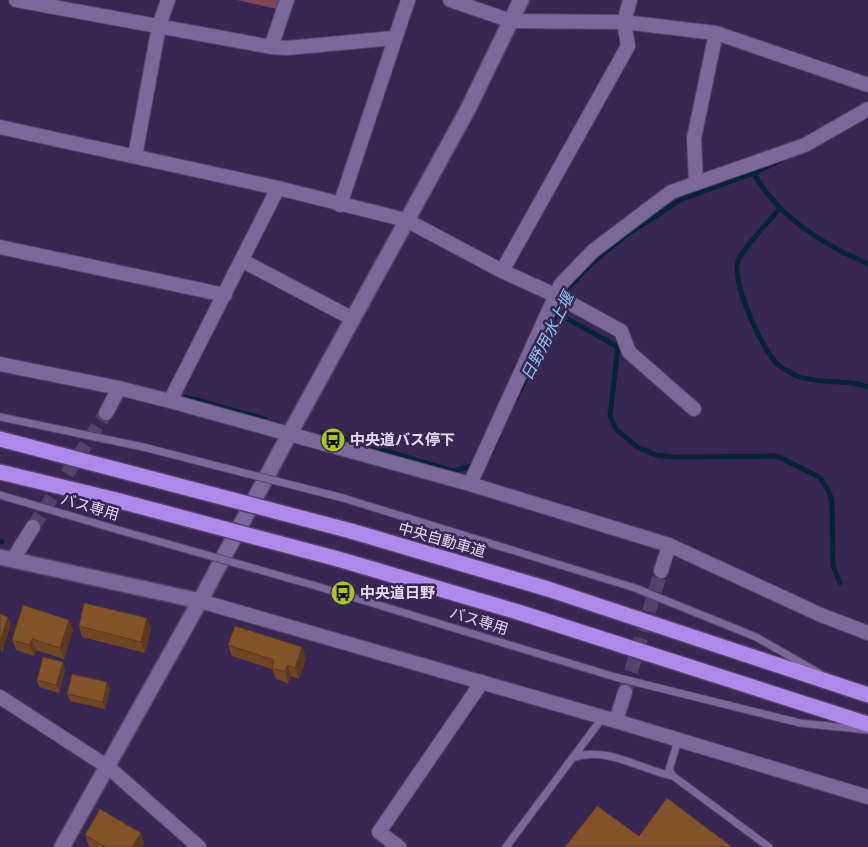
<svg xmlns="http://www.w3.org/2000/svg" width="868" height="847" font-family="Barlow,'Noto Sans JP',sans-serif">
<style>
.green{fill:#7c4858}
.lines{fill:none;stroke-linecap:round;stroke-linejoin:round}
.stream{stroke:#062538;stroke-width:5}
.street-tunnel{stroke:#52426c;stroke-width:14;stroke-dasharray:14 7;stroke-linecap:butt}
.lane-casing{stroke:#534469;stroke-width:9}
.street-casing{stroke:#534469;stroke-width:16}
.secondary-casing{stroke:#534469;stroke-width:18}
.highway-casing{stroke:#534469;stroke-width:18}
.lane{stroke:#796899;stroke-width:7}
.street{stroke:#796899;stroke-width:14}
.secondary{stroke:#796899;stroke-width:15}
.highway{stroke:#ae89ea;stroke-width:15}
.lane-bridge-casing{stroke:#534469;stroke-width:9;stroke-linecap:butt}
.highway-bridge-casing{stroke:#534469;stroke-width:18;stroke-linecap:butt}
.lane-bridge{stroke:#796899;stroke-width:7}
.highway-bridge{stroke:#ae89ea;stroke-width:15}
.wall{fill:#704723}
.shaded-wall{fill:#5b3a1d}
.building{fill:#825329;stroke:#5b3a1d}
.labels{text-anchor:middle;stroke-width:5;stroke-linejoin:round;paint-order:stroke}
.poi-label{font-size:15px;font-weight:bold;fill:#e4dcf7;stroke:#382753;text-anchor:start}
.street-label{font-size:15px;fill:#e4dcf7;stroke:#382753}
.water-label{font-size:16px;font-style:italic;fill:#87c7f4;stroke:#382753}
</style>
<rect width="100%" height="100%" fill="#382753"/>
<!-- green -->
<path class="green" d="M237,0H284L281,10Z"/>
<g class="lines">
<!-- stream -->
<path class="stream" d="M754,173C777,217 823,244 868,264
M780,208C771,219 744,248 739,258C729,279 762,349 777,364C782,368 791,373 797,376C820,385 845,378 868,387
M557,313L618,347L610,416L616,429L637,447L656,455L674,457L777,456L819,477L827,488L832,500L833,566L840,583
M186,397L265,419
M516,399L570,286L592,263L625,236L682,199L754,173L779,161
M322,432L453,471L475,465
M491,453L499,436
M0,541L2,542"/>
<!-- street-tunnel -->
<path class="street-tunnel" d="M33,527L106,413
M625,692L661,571"/>
<defs>
<path id="lane" d="M0,417L143,447
M0,495L115,529
M343,498L635,588L756,637L819,673
M316,586L615,677L800,723L868,730
M678,740L669,770L673,776L769,847
M575,757C606,746 642,770 673,776
M506,847L603,717"/>
<path id="street" d="M16,0L271,47L287,48L394,38
M450,0L511,21L624,22L716,33L868,85
M271,47L287,0
M0,127L278,188L406,220L502,271L555,295L621,331L629,352L694,409
M135,156L159,26L168,0
M696,183L694,138L716,33
M340,205L408,0
M0,247L225,295
M243,261L353,319
M502,271L628,46L624,22L630,0
M0,364L119,388L170,401L470,484L669,545L821,615L868,633
M170,401L278,188
M106,413L119,388
M470,484L561,284L593,251L671,192L805,145L868,109
M13,559L33,527
M661,571L669,545
M200,601L616,721L868,797
M0,697L108,767L199,847
M616,721L625,692
M399,847L379,832L482,682"/>
<path id="secondary" d="M0,557L200,601
M62,847L200,601L290,433L467,111L521,0"/>
<path id="highway" d="M0,439L126,472
M0,472L116,500
M351,531L548,589L868,695
M338,559L518,612L868,724"/>
</defs>
<!-- lane casing -->
<use href="#lane" class="lane-casing"/>
<!-- street casing -->
<use href="#street" class="street-casing"/>
<!-- secondary casing -->
<use href="#secondary" class="secondary-casing"/>
<!-- highway casing -->
<use href="#highway" class="highway-casing"/>
<!-- lane -->
<use href="#lane" class="lane"/>
<!-- street -->
<use href="#street" class="street"/>
<!-- secondary -->
<use href="#secondary" class="secondary"/>
<!-- highway -->
<use href="#highway" class="highway"/>
<defs>
<path id="lane-bridge" d="M143,447L343,498
M115,529L316,586"/>
<path id="highway-bridge" d="M126,472L351,531
M116,500L338,559"/>
</defs>
<!-- lane-bridge casing -->
<use href="#lane-bridge" class="lane-bridge-casing"/>
<!-- highway-bridge casing -->
<use href="#highway-bridge" class="highway-bridge-casing"/>
<!-- lane-bridge -->
<use href="#lane-bridge" class="lane-bridge"/>
<!-- highway-bridge -->
<use href="#highway-bridge" class="highway-bridge"/>
</g>
<!-- wall -->
<path class="wall" d="M147,618L151,629L145,653L82,637L79,626Z
M73,630L64,659L36,650L34,656L16,650L12,640Z
M228,645L306,658L299,679L291,676L288,683L276,679L272,669L232,656Z
M65,670L59,693L39,687L37,680Z
M110,689L105,709L70,701L67,694Z
M85,835L144,843L142,847H91L89,846Z"/>
<!-- shaded-wall -->
<path class="shaded-wall" d="M8,617L11,624L2,653L0,648V642Z
M147,618L151,629L145,653L141,642Z
M69,620L73,630L64,659L60,648Z
M32,639L36,650L34,656L30,645Z
M302,647L306,658L299,679L295,668Z
M63,662L65,670L59,693L56,685Z
M287,665L291,676L288,683L285,672Z
M107,682L110,689L105,709L103,702Z
M141,833L144,843L142,847H132Z"/>
<!-- building -->
<path class="building" d="M84,603L147,618L141,642L79,626Z
M23,605L69,620L60,648L32,639L30,645L12,640Z
M0,614L8,617L0,642Z
M235,626L302,647L295,668L287,665L285,672L272,668L274,660L228,645Z
M43,657L63,662L56,685L37,680Z
M72,674L107,682L103,702L67,694Z
M667,798L732,847H565L597,806L639,836Z
M100,809L141,833L132,847H106L85,835Z"/>
<!-- icons -->
<defs>
<symbol id="bus-disc" viewBox="-11 -11 22 22"><circle r="9.5" fill="#a9c719" stroke="#382753"/><path d="M-5-6H5V4H4V6H2V4H-2V6H-4V4H-5ZM-3.5-4V0h7V-4ZM-3.5 1.2v1.5H-2V1.2ZM2 1.2v1.5H3.5V1.2Z" fill="#111"/></symbol>
</defs>
<g fill-rule="evenodd">
<use href="#bus-disc" x="319" y="426" width="28" height="28"/>
<use href="#bus-disc" x="329" y="579" width="28" height="28"/>
</g>
<g class="labels">
<!-- poi labels -->
<g class="poi-label">
<text x="350" y="445">中央道バス停下</text>
<text x="360" y="598">中央道日野</text>
</g>
<!-- street labels -->
<g class="street-label">
<text transform="translate(90 507) rotate(16)" y="5">バス専用</text>
<text transform="translate(442 540) rotate(16)" y="5">中央自動車道</text>
<text transform="translate(479 621) rotate(17)" y="5">バス専用</text>
</g>
<!-- water labels -->
<g class="water-label">
<text transform="translate(547 336) rotate(-63)" y="6">日野用水上堰</text>
</g>
</g>
</svg>
